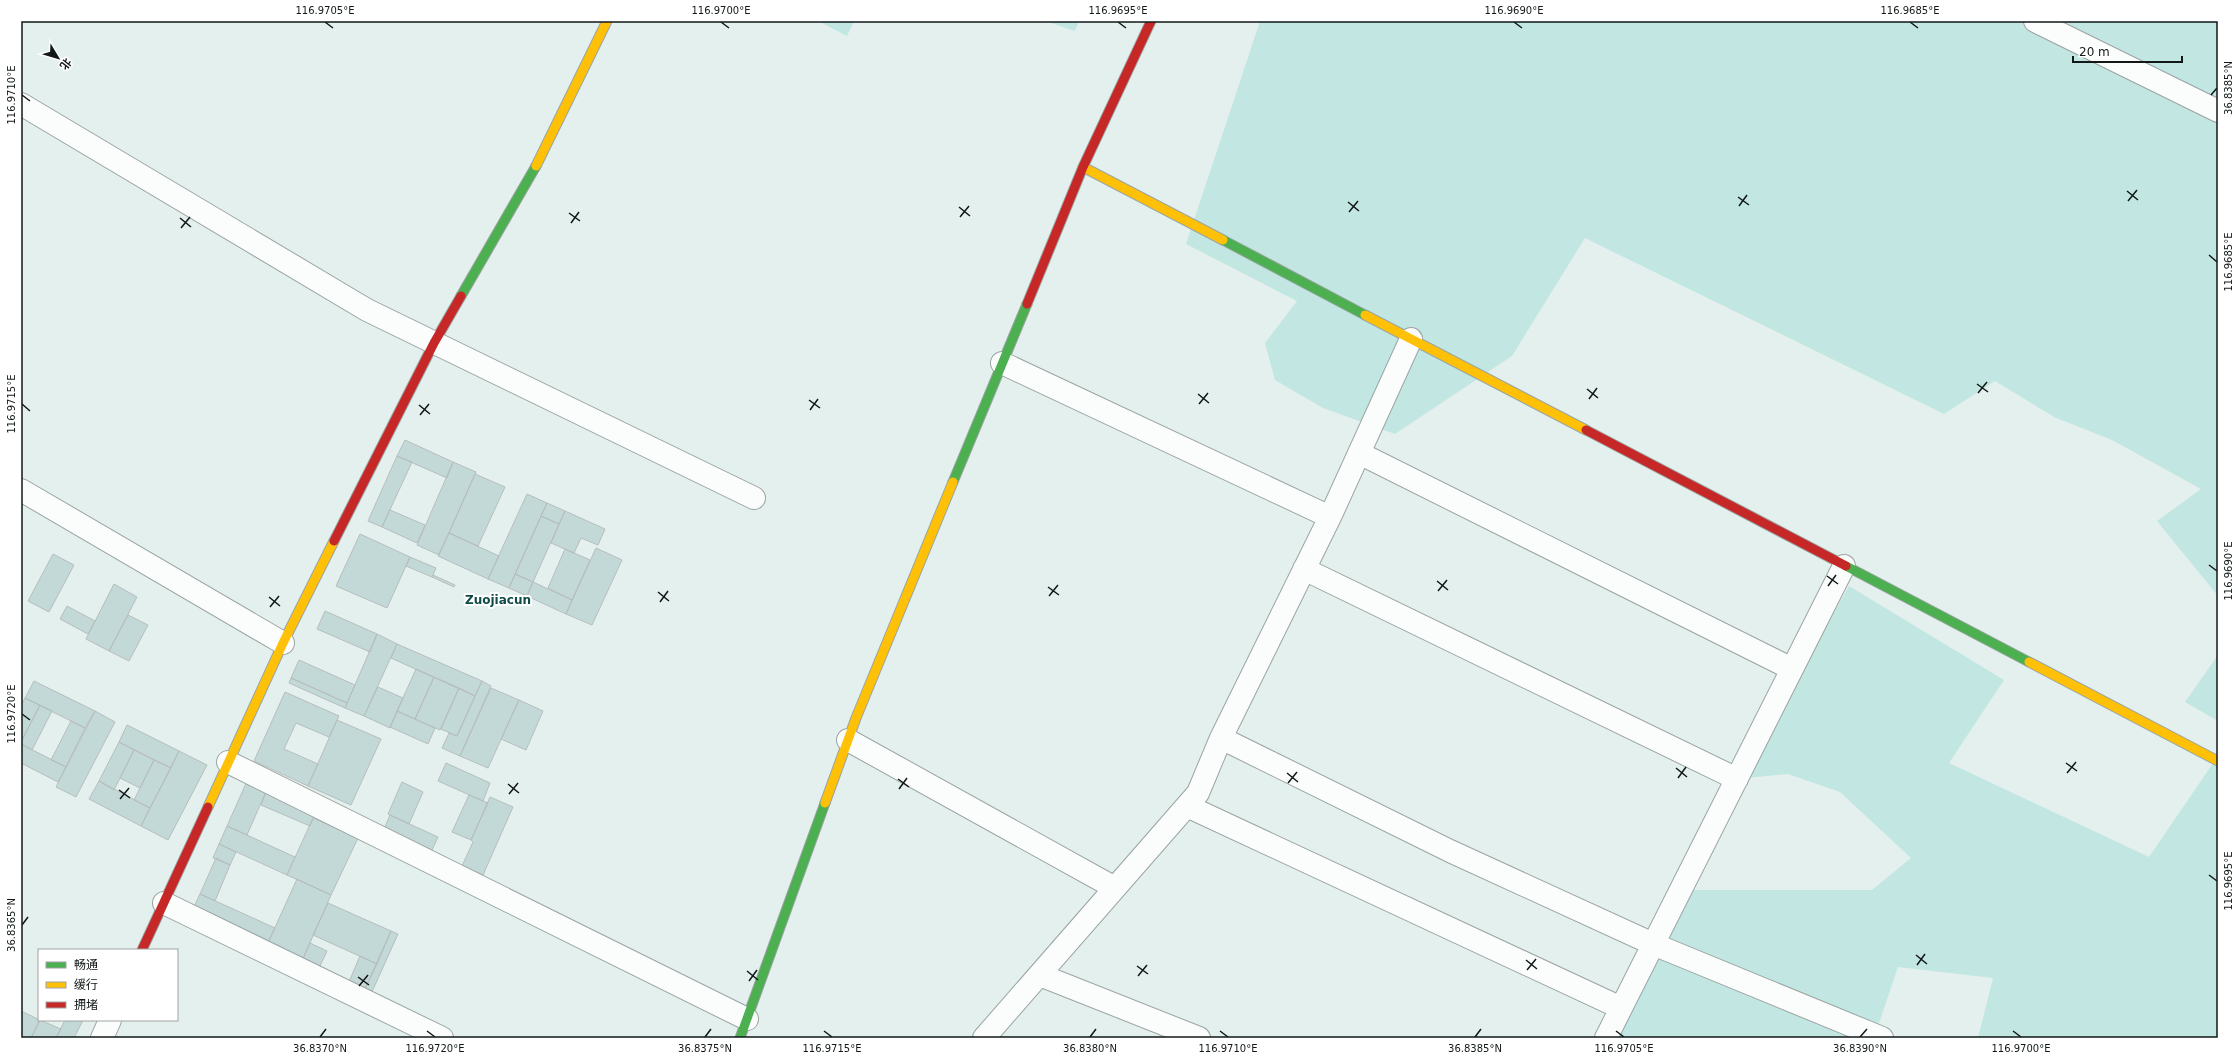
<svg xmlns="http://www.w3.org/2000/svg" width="2239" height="1059" font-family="'DejaVu Sans','Noto Sans SC',sans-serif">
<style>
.green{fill:#c2e6e1}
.building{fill:#c2d9d7;stroke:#b6bebd}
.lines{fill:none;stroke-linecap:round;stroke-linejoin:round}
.street-casing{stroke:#9ba4a3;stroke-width:24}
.fast-casing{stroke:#9ba4a3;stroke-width:11}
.slow-casing{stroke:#9ba4a3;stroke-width:11}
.jam-casing{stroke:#9ba4a3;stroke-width:11}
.street{stroke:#fbfdfc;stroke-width:22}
.fast{stroke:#4caf50;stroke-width:9}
.slow{stroke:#ffc107;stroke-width:9}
.jam{stroke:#c62828;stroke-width:9}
.ticks{fill:none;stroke:#111817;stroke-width:1.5}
.labels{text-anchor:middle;stroke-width:4;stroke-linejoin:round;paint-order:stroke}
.quarter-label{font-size:12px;font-weight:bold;fill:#0e4b46;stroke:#fff}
.neatline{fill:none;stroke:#111817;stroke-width:1.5}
.ticks-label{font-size:10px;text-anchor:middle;fill:#111817}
</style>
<rect width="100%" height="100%" fill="#e4f0ee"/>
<!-- green -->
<path class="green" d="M818,21H854L847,36Z
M1045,21H1079L1075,31Z
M1260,21H2218V596L2157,521L2201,489L2112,440L2054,417L1995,381L1944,414L1585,238L1512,356L1395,434L1323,408L1275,380L1265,343L1297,301L1186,244Z
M1849,586L2004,680L1949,763L2149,857L2218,756V1038H1978L1993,978L1898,967L1874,1038H1611L1681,890H1872L1911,858L1840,792L1788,774L1724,780L1824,630Z
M2218,655V721L2185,702Z"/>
<!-- building -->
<path class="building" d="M405,440L453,462L447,478L397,456Z
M397,456L412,462L382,527L368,521Z
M453,462L476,472L439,555L417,545Z
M475,474L505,487L478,546L449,533Z
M527,494L547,503L509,588L488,579Z
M547,503L565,511L559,524L541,516Z
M390,510L425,525L417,543L382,527Z
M565,511L605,529L598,545L581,538L574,553L551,543Z
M541,516L559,524L533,582L515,574Z
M449,533L499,556L488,579L438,556Z
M360,534L410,557L387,608L336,586Z
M596,548L622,560L592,625L566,614Z
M565,549L590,560L572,600L548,588Z
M53,554L74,565L49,612L28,601Z
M410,557L436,568L432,577L406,566Z
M515,574L533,582L527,596L509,588Z
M433,575L455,585L454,587L432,577Z
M533,582L572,600L566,614L527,596Z
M114,584L137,597L109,651L86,639Z
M67,606L95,621L88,634L60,619Z
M325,611L377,634L370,652L317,629Z
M128,615L148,625L129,661L109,651Z
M377,634L397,644L364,716L345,708Z
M397,644L482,681L475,696L391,658Z
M299,660L355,685L347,703L291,678Z
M416,669L434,677L415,719L397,711Z
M434,677L459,688L440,730L415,719Z
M291,678L347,703L345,708L289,683Z
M34,681L95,711L85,728L25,698Z
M482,681L491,686L460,756L442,748L449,733L457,736Z
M378,687L403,698L390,728L364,716Z
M459,688L475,696L457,736L441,729Z
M491,688L519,700L488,768L460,756Z
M285,692L339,716L329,737L296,723L284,749L318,764L308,786L254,761Z
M25,698L40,705L21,742V706Z
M519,700L543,711L526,750L501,739Z
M40,705L52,711L32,750L21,744V742Z
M95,711L115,722L76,797L56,787Z
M397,711L435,728L428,744L390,727Z
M337,720L381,739L351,805L308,786Z
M71,721L85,728L66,767L51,760Z
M127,725L179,751L171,768L119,742Z
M119,742L134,750L114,790L99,781Z
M21,744L66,767L58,782L21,763Z
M134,750L154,760L140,788L120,778Z
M179,751L207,765L168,840L141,826Z
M154,760L171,768L150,808L134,800Z
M446,763L490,783L483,801L438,781Z
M248,779L268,787L247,835L227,826Z
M99,781L150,808L141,826L89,799Z
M402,782L423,792L409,824L388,814Z
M268,787L317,810L310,826L261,805Z
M469,795L488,803L471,840L452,832Z
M490,797L513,807L483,875L462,866L473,842L471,840Z
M390,815L438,837L432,850L384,829Z
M313,818L358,838L331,895L287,875Z
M227,826L295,857L287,875L219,844Z
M219,844L236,852L230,865L213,858Z
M216,858L230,865L215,901L200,894Z
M297,879L331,895L302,961L267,945Z
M200,894L275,928L267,945L192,911Z
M328,903L391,931L377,964L313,935Z
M391,931L398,934L371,994L364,991Z
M310,943L327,951L319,968L302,961Z
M360,956L377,964L364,991L348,984Z
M21,1011L40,1020L31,1038H21Z
M40,1020L61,1029L56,1038H31Z
M65,1020H83L74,1038H56Z"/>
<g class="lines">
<defs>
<path id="street" d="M2035,21L2218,111
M21,104L367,310L754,498
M1002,363L1330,517
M1359,453L1792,669
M21,490L283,643
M1304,569L1737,779
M1221,738L1450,851L1653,944L1882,1038
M848,740L1115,888
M228,762L747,1019
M1187,806L1621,1008
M164,903L442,1038
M1040,975L1199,1038
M102,1038L110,1020
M984,1038L1198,793L1221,738L1330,517L1411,339
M1606,1038L1844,566"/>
<path id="fast" d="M1223,240L1365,315
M461,296L536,166
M953,482L1027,304
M1846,566L2029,662
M740,1038L825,803"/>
<path id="slow" d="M536,166L607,21
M1083,167L1223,240
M1365,315L1586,430
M2029,662L2218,761
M825,803L856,718L953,482
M208,807L283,643L334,541"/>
<path id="jam" d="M1027,304L1083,167L1151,21
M1586,430L1846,566
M334,541L434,343L461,296
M142,950L208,807"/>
</defs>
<!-- street casing -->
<use href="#street" class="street-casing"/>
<!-- fast casing -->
<use href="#fast" class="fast-casing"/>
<!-- slow casing -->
<use href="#slow" class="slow-casing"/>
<!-- jam casing -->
<use href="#jam" class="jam-casing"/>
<!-- street -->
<use href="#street" class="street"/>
<!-- fast -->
<use href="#fast" class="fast"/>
<!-- slow -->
<use href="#slow" class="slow"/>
<!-- jam -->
<use href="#jam" class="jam"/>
</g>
<!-- ticks -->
<path class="ticks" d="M325,22L333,28M721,22L729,28M1118,22L1126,28M1514,22L1522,28M1910,22L1918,28M22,95L30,101M2211,95L2217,88M2127,191L2138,200M1738,197L1749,205M2128,201L2137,190M1348,202L1359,211M1739,206L1747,195M959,207L970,216M1349,212L1358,201M569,213L580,221M960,217L969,206M180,218L191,227M571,223L579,212M181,228L190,217M2209,255L2217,262M1977,384L1988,392M1587,389L1598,398M1978,393L1987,382M1198,394L1209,403M1589,399L1597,388M809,400L820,408M22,404L30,411M1199,404L1208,393M419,405L430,414M810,410L818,399M420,415L429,404M2209,565L2217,571M1827,576L1838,584M1437,581L1448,590M1828,586L1836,575M1048,587L1059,595M1438,591L1447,580M658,592L669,601M1049,596L1058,585M269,597L280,606M660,602L668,591M270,607L279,596M22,714L30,720M2066,763L2077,771M1676,768L1687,777M1287,773L1298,782M2067,773L2076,762M1678,778L1686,767M898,779L909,787M1288,783L1297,772M508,784L519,793M899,789L907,778M119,790L130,798M509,794L518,783M120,799L129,788M2209,875L2217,881M22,925L28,917M1916,955L1927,964M1526,960L1537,969M1917,965L1925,954M1137,966L1148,974M1527,970L1536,959M747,971L758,980M1138,976L1147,965M358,977L369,985M749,981L757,970M359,986L368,975M427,1031L435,1037M824,1031L832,1037M1220,1031L1228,1037M1616,1031L1624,1037M2013,1031L2021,1037M320,1037L326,1029M705,1037L711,1029M1090,1037L1096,1029M1475,1037L1481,1029M1860,1037L1867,1029"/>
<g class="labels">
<!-- quarter labels -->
<g class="quarter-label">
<text x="498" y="604">Zuojiacun</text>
</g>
</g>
<!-- border -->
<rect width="2239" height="1059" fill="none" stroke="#ffffff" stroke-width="44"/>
<!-- legend -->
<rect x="38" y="949" width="140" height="72" fill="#ffffff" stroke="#a0a3a2"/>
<rect x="46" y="962" width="20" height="6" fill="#4caf50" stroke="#a0a3a2"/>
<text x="74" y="969" font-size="12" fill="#111817">畅通</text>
<rect x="46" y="982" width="20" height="6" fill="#ffc107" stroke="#a0a3a2"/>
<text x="74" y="989" font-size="12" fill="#111817">缓行</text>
<rect x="46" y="1002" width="20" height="6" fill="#c62828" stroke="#a0a3a2"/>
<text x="74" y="1009" font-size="12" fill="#111817">拥堵</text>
<!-- north arrow -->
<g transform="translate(58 58) rotate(128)" stroke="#ffffff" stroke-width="3" paint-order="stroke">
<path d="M0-3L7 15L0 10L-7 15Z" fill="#111817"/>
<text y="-6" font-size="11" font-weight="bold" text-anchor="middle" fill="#111817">北</text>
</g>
<!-- scale -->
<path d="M2073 56v6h109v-6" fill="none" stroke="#111817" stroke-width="2"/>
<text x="2079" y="56" font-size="12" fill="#111817" stroke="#ffffff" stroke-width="3" paint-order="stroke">20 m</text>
<rect x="22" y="22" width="2195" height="1015" class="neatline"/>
<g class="ticks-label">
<text x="325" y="14">116.9705°E</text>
<text x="721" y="14">116.9700°E</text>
<text x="1118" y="14">116.9695°E</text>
<text x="1514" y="14">116.9690°E</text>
<text x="1910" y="14">116.9685°E</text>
<text transform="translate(2228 88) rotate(-90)" y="4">36.8385°N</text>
<text transform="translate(11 95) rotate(-90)" y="4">116.9710°E</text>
<text transform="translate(2228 262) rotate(-90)" y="4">116.9685°E</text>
<text transform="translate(11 404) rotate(-90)" y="4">116.9715°E</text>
<text transform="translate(2228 571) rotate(-90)" y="4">116.9690°E</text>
<text transform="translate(11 714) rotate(-90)" y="4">116.9720°E</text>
<text transform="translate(2228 881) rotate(-90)" y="4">116.9695°E</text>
<text transform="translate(11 925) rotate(-90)" y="4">36.8365°N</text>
<text x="320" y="1052">36.8370°N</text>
<text x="435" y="1052">116.9720°E</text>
<text x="705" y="1052">36.8375°N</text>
<text x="832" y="1052">116.9715°E</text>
<text x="1090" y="1052">36.8380°N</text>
<text x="1228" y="1052">116.9710°E</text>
<text x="1475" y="1052">36.8385°N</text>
<text x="1624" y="1052">116.9705°E</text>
<text x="1860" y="1052">36.8390°N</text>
<text x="2021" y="1052">116.9700°E</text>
</g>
</svg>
